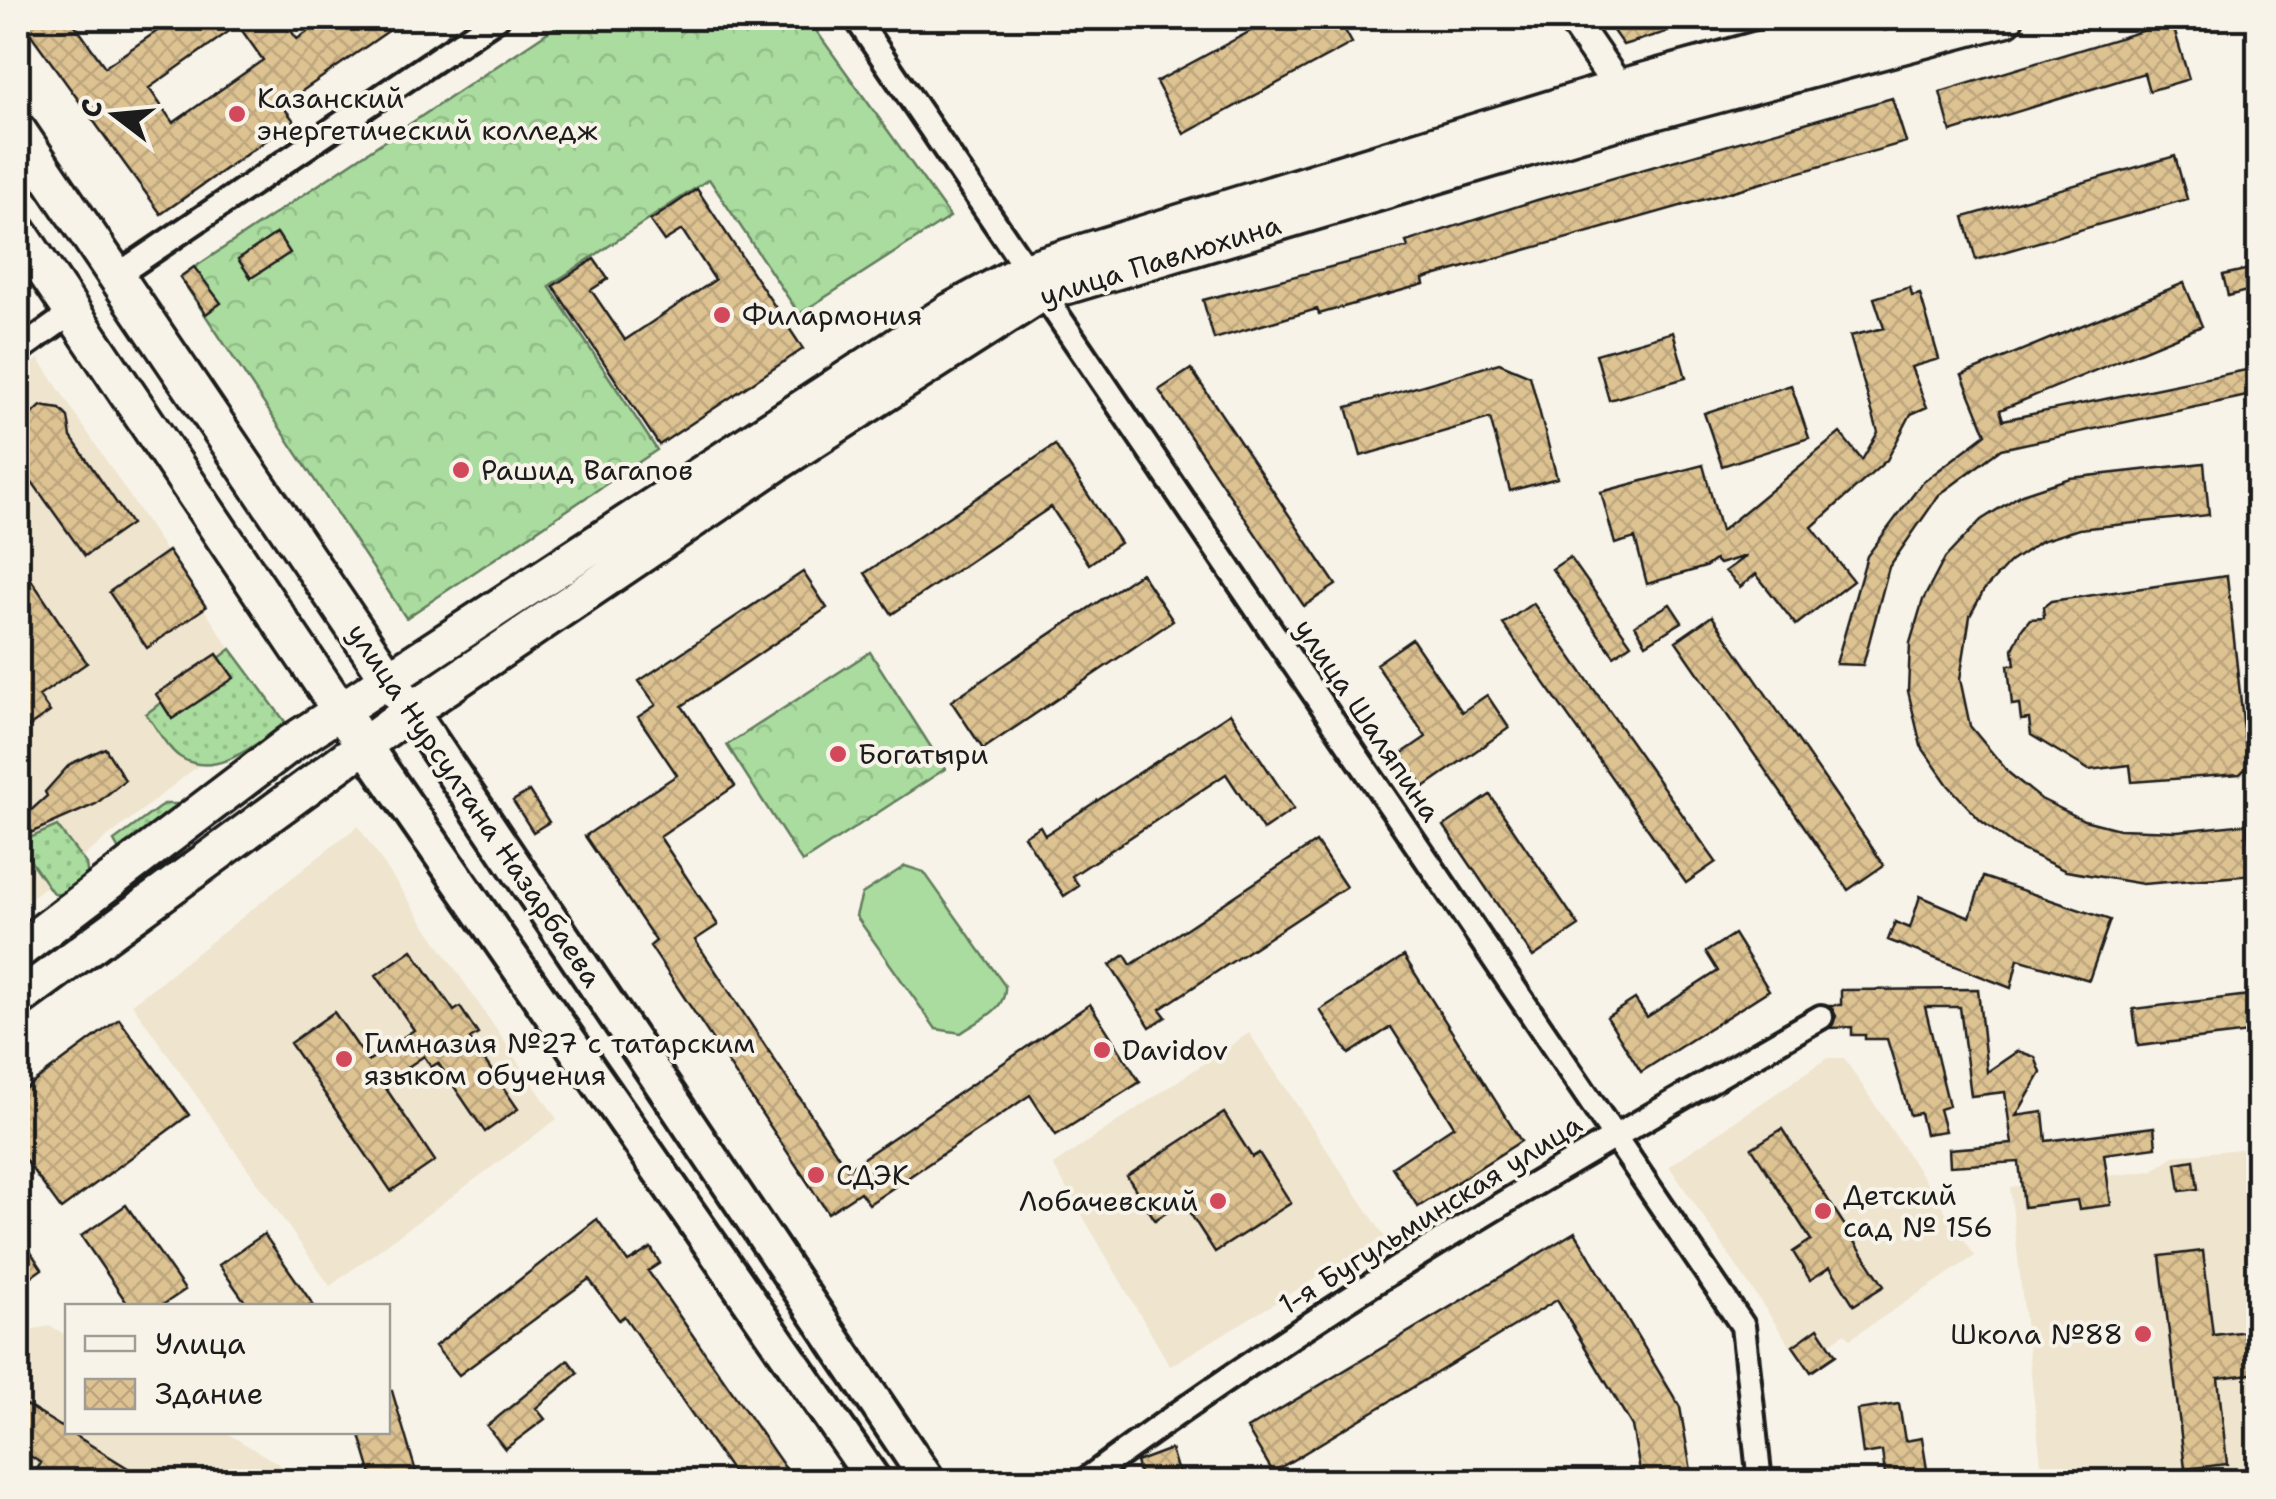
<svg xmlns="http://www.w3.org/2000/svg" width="2276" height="1499" font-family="'Shantell Sans',sans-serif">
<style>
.built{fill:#efe4ce}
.grass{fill:url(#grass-dots);stroke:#627c5d;stroke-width:2.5}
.forest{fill:url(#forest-crowns);stroke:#627c5d;stroke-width:2.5}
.garden{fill:#a9dc9e;stroke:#627c5d;stroke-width:2.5}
.building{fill:url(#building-cross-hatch);stroke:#1c1c1c;stroke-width:2.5;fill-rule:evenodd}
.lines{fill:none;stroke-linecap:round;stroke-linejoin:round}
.minor-casing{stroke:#1c1c1c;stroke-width:30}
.tertiary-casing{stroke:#1c1c1c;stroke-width:35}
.secondary-casing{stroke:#1c1c1c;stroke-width:40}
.primary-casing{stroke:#1c1c1c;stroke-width:42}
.minor{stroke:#f7f3e8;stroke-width:22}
.tertiary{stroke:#f7f3e8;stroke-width:28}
.secondary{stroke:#f7f3e8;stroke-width:32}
.primary{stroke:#f7f3e8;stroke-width:35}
.poi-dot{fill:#d1495b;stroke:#f7f3e8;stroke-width:4}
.labels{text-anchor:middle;stroke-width:8;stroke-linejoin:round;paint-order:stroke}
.poi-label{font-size:28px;fill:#1c1c1c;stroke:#f7f3e8;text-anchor:start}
.street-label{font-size:28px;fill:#1c1c1c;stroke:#f7f3e8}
</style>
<defs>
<pattern id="grass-dots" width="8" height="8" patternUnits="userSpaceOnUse" patternTransform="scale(2.5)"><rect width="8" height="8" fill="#a9dc9e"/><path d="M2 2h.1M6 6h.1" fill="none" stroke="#91bc88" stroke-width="1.8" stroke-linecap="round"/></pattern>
<pattern id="forest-crowns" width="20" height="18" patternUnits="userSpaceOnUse" patternTransform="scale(2.5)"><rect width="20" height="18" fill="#a9dc9e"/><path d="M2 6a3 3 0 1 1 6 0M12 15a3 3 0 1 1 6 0" fill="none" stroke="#91bc88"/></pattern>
<pattern id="building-cross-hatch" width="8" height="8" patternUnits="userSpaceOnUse" patternTransform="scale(2.5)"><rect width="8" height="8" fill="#ddc292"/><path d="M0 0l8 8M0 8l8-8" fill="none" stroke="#bda67d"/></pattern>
</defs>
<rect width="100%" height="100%" fill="#f7f3e8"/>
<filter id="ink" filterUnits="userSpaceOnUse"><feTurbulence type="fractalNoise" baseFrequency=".01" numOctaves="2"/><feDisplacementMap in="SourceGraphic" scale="20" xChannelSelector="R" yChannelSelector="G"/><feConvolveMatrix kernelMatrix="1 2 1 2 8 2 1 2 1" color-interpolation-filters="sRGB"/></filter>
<g filter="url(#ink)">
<!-- built -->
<path class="built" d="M39,359L270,709L18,908V375Z
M358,826L557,1119L330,1286L132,1004Z
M1249,1033L1385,1237L1170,1366L1053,1165Z
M1828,1058H1844L1975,1256L1850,1339L1845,1333L1829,1344L1817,1328L1791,1347L1669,1166Z
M2258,1147V1481H2043L2010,1187L2152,1171L2174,1156Z
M51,1326L67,1336L68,1432H225L304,1479L18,1482V1332Z"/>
<!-- grass -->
<path class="grass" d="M231,649L286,723C258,742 216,781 180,757C167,749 156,726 146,714Z
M164,804H195L130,851L119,850L114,841Z
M57,826L86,864L88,878L65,897L52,892L18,843Z"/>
<!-- forest -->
<path class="forest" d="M569,18H807L950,217L799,314L709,179L549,286L657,450L406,618L180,277Z
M870,652L945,769L802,862L727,745Z"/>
<!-- garden -->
<path class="garden" d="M905,866L924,872L1005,986C1007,1010 979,1020 961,1033L936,1029L856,916L862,894Z"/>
<!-- building -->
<path class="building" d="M19,18H70L105,67L176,18H282L297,39L328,18H407L282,105L294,121L161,214ZM238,25L263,60L173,123L149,88Z
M1275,18H1338L1352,43L1184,134L1156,82Z
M1604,18H1699L1700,22L1623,45Z
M2172,22L2189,79L2149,91L2144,73L1951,132L1940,92Z
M1892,98L1906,142L1423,279L1424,284L1319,314L1317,309L1214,339L1203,300L1408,247L1406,242L1537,200Z
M2175,156L2187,199L1976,260L1964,217Z
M697,189L803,349L659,445L553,286L594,259L608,279L591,290L625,340L715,280L682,230L664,241L650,221Z
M277,233L290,253L251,278L238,259Z
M194,267L221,303L206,314L180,277Z
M2258,267V288L2228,296L2223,275Z
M2184,283L2202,326L2000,410L2003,420L2251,369L2256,394L2001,449L1939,495L1889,567L1863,665L1836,664L1867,556L1922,483L1986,434L1962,375Z
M1910,287L1912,296L1920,294L1939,359L1911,367L1927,407L1911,414L1887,460L1812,527L1853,581L1796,625L1756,574L1740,587L1725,571L1746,556L1719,564L1715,560L1705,567L1647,584L1635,538L1615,544L1601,492L1703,465L1721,531L1840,433L1862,460L1878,432L1850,336L1884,328L1874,298Z
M1673,332L1686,378L1609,400L1596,354Z
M1499,363L1530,376L1557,478L1510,491L1490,418L1361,456L1347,407Z
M1191,369L1336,585L1304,606L1159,390Z
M1791,385L1809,438L1722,466L1704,413Z
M41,406L60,409L68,417L71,437L131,524L85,556L18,462L28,452L23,423Z
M1055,445L1120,543L1089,564L1051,507L892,614L865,573Z
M2204,463L2209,515L2079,529L2041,541L2010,562L1984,590L1970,616L1960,679L1970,726L2009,773L2041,799L2084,820L2119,829L2177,831L2247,824L2253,875L2143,884L2066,871L2014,846L1980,820L1948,785L1921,746L1908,691L1910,643L1923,600L1945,558L1981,520L2022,494L2070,478Z
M168,551L206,607L147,648L109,592Z
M1570,557L1631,644L1614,656L1552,569Z
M18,560L87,663L39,696L50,712L18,734Z
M803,572L827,608L682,706L735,786L660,837L718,925L695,940L847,1169L1090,1004L1140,1082L1056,1135L1030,1095L869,1204L860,1192L828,1213L650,946L656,941L585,836L677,775L638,717L656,705L639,681Z
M1141,573L1173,621L983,749L951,701Z
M2227,576L2248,766L2240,774L2132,782L2130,765L2089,770L2031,735L2029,719L2021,720L2019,704L2012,705L2008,665H2015L2013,649L2022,629L2030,619L2044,618L2043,607L2051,601Z
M1533,603L1716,862L1686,883L1503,624Z
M1670,604L1682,622L1646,644L1635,625Z
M1712,616L1884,865L1848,890L1676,641Z
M1412,639L1462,712L1487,695L1509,728L1424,787L1401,754L1426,737L1376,664Z
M217,654L234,678L172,719L156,694Z
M1230,713L1294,809L1263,830L1226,774L1072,876L1079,886L1064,896L1024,836L1040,826L1045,835Z
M105,748L125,780L96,804L26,835L18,822L47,796L45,792L70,764Z
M529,791L549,822L533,832L513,801Z
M1490,795L1579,926L1533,957L1444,826Z
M1316,842L1346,887L1160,1009L1166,1017L1150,1027L1110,965L1125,955L1131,965Z
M1983,877L2110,920L2089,980L2018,959L2011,988L1888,940L1895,922L1910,928L1920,896L1970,917Z
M1734,934L1769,990L1641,1072L1607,1017L1635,999L1647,1017L1718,971L1706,952Z
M412,950L454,1011L460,1007L478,1034L470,1039L518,1109L485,1132L438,1063L431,1067L424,1056L383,1084L435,1161L391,1191L290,1043L334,1012L368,1061L414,1030L376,975Z
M1404,956L1521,1141L1418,1207L1392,1167L1454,1126L1391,1027L1349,1054L1320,1010Z
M1978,989L1987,1072L2018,1051L2035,1057L2041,1073L2016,1116L2043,1112L2046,1141L2154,1127L2156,1147L2104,1154L2111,1205L2079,1209L2077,1200L2024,1207L2019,1162L1950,1166L1949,1149L2012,1144L2005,1092L1971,1096L1960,1007H1925L1949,1106L1939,1109L1945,1131L1925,1134L1920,1113L1910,1115L1887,1039H1865V1035H1852V1027L1831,1028L1836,1016L1830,1005H1841V990Z
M2258,994V1032L2138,1046L2133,1009Z
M119,1019L189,1115L61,1209L18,1150V1094Z
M1224,1113L1252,1157L1259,1153L1291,1203L1215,1252L1183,1202L1155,1220L1127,1176Z
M1782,1129L1884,1286L1854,1305L1830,1267L1810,1280L1793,1252L1811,1240L1752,1148Z
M2194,1160L2198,1189L2180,1191L2176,1163Z
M126,1205L185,1290L161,1306H129L81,1236Z
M597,1219L628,1262L651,1248L660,1263L648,1271L795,1482H739L624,1316L619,1320L589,1279L459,1375L435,1346Z
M1575,1232L1680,1407L1693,1482H1642L1632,1426L1557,1300L1273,1472L1247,1429Z
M18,1233L42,1269L18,1286Z
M264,1234L314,1306H248L219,1265Z
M2203,1251L2213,1335L2258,1330V1373L2218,1378L2227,1464L2185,1469L2160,1256Z
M1818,1328L1836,1355L1811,1372L1793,1346Z
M568,1360L578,1373L536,1408L545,1419L505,1449L487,1426Z
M388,1391H392L419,1482H374L359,1432H388Z
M1899,1404L1905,1441L1922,1438L1929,1482H1886L1882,1451L1863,1454L1857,1410Z
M26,1405L131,1470L124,1482H71L58,1474L53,1482H29L41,1463L18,1448V1419Z
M1171,1449L1181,1482H1142L1136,1462Z"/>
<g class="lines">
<defs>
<path id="minor" d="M856,18L1743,1326L1760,1482
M116,276L497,18
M18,351L73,312
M1083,1482C1316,1308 1569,1162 1821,1017"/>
<path id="tertiary" d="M1571,18L1619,88"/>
<path id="secondary" d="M411,711L929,1482
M365,746L875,1482"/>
<path id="primary" d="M18,131L401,697
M18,231L352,728
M18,951L291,743L951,311L1026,270L1619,88L1873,18
M18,999L411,711L775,464L1042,293L1625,119L2005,18"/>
</defs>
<!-- minor casing -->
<use href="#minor" class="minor-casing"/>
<!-- tertiary casing -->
<use href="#tertiary" class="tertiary-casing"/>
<!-- secondary casing -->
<use href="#secondary" class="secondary-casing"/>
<!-- primary casing -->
<use href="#primary" class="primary-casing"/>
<!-- minor -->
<use href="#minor" class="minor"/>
<!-- tertiary -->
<use href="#tertiary" class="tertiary"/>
<!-- secondary -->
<use href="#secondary" class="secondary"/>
<!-- primary -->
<use href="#primary" class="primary"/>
</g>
</g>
<!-- markers -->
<g class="poi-dot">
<circle cx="237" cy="114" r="10"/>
<circle cx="722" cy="315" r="10"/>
<circle cx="461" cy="470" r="10"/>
<circle cx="838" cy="754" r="10"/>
<circle cx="1102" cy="1050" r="10"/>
<circle cx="344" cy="1059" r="10"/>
<circle cx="816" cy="1175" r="10"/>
<circle cx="1218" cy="1201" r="10"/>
<circle cx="1823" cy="1211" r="10"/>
<circle cx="2143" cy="1334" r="10"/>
</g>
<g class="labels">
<!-- poi labels -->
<g class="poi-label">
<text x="257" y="108">Казанский<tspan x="257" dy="32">энергетический колледж</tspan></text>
<text x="742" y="325">Филармония</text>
<text x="481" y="480">Рашид Вагапов</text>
<text x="858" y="764">Богатыри</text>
<text x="364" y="1053">Гимназия №27 с татарским<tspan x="364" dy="32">языком обучения</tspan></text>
<text x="1122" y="1060">Davidov</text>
<text x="836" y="1185">СДЭК</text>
<text x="1843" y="1205">Детский<tspan x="1843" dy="32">сад № 156</tspan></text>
<text x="1198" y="1211" text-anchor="end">Лобачевский</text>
<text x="2123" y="1344" text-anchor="end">Школа №88</text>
</g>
<!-- street labels -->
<g class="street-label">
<text transform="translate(1160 260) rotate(-17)" y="10">улица Павлюхина</text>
<text transform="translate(1368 720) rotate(56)" y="10">улица Шаляпина</text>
<text transform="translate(475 805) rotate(56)" y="10">улица Нурсултана Назарбаева</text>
<text transform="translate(1430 1214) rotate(-32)" y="10">1-я Бугульминская улица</text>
</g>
</g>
<!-- margin -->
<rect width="2276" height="1499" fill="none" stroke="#f7f3e8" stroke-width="60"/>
<rect x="30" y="30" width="2216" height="1439" fill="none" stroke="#1c1c1c" stroke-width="4" filter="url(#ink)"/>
<!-- legend -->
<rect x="65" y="1304" width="325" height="130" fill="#f7f3e8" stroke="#9f9d96" stroke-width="2.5"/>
<rect x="85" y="1336" width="50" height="15" fill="#f7f3e8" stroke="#9f9d96" stroke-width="2.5"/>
<text x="155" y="1354" font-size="30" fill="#1c1c1c">Улица</text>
<rect x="85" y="1379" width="50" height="30" fill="url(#building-cross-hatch)" stroke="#9f9d96" stroke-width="2.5"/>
<text x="155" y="1404" font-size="30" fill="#1c1c1c">Здание</text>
<!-- north arrow -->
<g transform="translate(115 115) rotate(286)" stroke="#f7f3e8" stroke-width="8" paint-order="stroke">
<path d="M0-8L18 38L0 25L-18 38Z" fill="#1c1c1c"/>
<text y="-15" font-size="28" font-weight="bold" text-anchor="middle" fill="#1c1c1c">С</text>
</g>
</svg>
